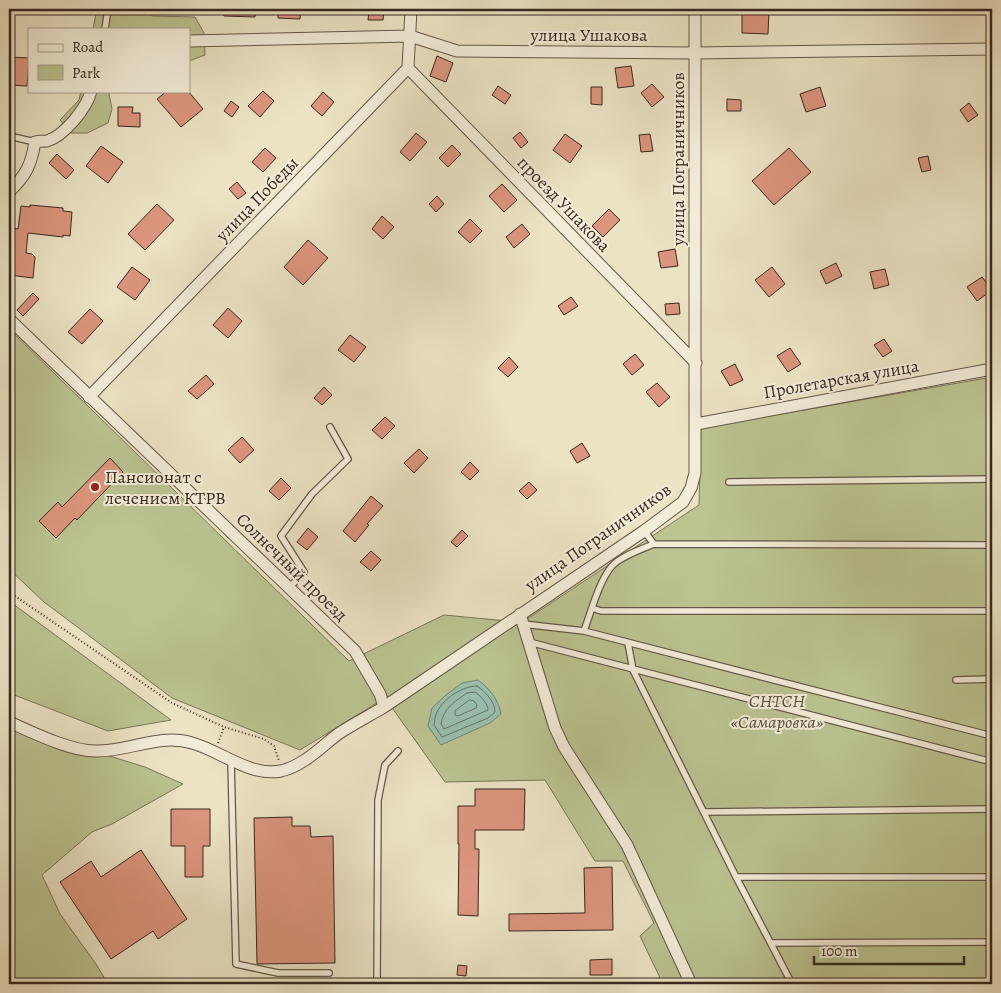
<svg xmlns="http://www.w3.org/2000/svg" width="1001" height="993" font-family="Alegreya,serif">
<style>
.green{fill:#bbc391;stroke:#797558}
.water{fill:#99bfae;stroke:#728275}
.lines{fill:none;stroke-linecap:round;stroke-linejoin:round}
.shore{stroke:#687366;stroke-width:1}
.building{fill:#dc957e;stroke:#37271f}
.lane-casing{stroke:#645648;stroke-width:8}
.street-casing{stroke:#645648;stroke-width:13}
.path{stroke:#37271f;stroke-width:2;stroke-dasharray:1 2.5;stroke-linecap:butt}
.lane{stroke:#f2edd9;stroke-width:5.5}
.street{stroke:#f2edd9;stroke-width:11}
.poi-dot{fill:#8f2418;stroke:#f2edd9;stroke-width:2}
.labels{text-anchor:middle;stroke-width:4;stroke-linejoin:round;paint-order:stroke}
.street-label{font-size:18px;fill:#37271f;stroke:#f2edd9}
.poi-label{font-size:18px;fill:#37271f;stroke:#f2edd9;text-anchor:start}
.park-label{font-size:18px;font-style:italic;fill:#584e3c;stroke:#f2edd9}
</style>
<rect width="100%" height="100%" fill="#ebe3c4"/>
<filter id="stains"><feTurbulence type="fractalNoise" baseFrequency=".004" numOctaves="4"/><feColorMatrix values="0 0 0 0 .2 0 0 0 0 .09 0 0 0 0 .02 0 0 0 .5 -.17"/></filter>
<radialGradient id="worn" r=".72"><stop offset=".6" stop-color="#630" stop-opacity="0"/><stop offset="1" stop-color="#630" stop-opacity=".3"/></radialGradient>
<!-- green -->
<path class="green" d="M97,9H149L152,16L195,17L204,33L205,55L189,61V29H93Z
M81,91H110L109,94L112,109L108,123L87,133H71L60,120L79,100Z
M9,329L349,661L444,615L518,622L530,617L699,505L701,428L992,377V984H663L640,936L654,923L623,861H595L545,780L445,782L385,698L300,750L172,698L44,602L9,569Z
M9,601L171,720L108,731L9,693Z
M9,725L145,767L183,784L112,824L92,832L42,875L60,914L96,964L108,984H9Z"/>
<!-- water -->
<path class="water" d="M478,680C490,689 498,699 501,714L490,723L441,745L428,726L432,708L446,695L462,683Z"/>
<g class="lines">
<!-- shore -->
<path class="shore" d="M477,686C486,692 495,702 495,712L488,718L442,737L434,725C435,720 435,714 438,710C446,697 463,686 477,686Z
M467,693L475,692C480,695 488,704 488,710L444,729L441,724C443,709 455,701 467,693Z
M470,700L474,701L477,705L476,708L458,716L455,715V711Z"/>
</g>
<!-- building -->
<path class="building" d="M224,9H256L255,17L224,16Z
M278,9H301L300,19L278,18Z
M369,9H384L383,20H368Z
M742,9H769L768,34L742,33Z
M437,56L453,63L446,82L430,76Z
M9,57L29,58L27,86L9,85Z
M631,66L634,86L618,88L615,68Z
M652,84L664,97L652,107L641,93Z
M498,86L511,95L505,104L492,95Z
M591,87H602V105L591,104Z
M820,87L826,106L806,112L800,94Z
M167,91H188L203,109L181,127L157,99Z
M263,91L274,101L260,117L248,106Z
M323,92L334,102L322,116L311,106Z
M727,99L741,100V111H727Z
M231,101L239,107L232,117L224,111Z
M969,103L978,115L968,122L960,110Z
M118,107H133L132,113H140V127L118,126Z
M520,132L528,142L521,148L513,138Z
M416,133L427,142L410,161L400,152Z
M565,134L582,146L570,163L553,150Z
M650,134L653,151L641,152L639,135Z
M452,145L461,154L448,167L439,158Z
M101,146L123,162L108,183L86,166Z
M265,148L276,158L263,172L252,162Z
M789,148L811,172L774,205L752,181Z
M57,154L74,170L66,179L49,163Z
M928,156L931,170L922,172L918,158Z
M237,182L246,193L238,199L229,189Z
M502,184L517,200L504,212L489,196Z
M437,196L444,204L436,212L429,204Z
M157,204L174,220L145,250L128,234Z
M30,205L63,208V211L72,212L70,236L63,235V237L28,233L26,253L32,254L35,257L33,278L9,275V227L18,229L21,206L30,207Z
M609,209L620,220L603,237L592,226Z
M382,216L394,227L383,239L372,229Z
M470,219L482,231L470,243L458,232Z
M522,224L530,234L514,248L506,237Z
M308,240L328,258L303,285L284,267Z
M675,249L678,266L661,268L658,252Z
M836,263L842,276L826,284L820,271Z
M132,267L150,280L135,300L117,287Z
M772,267L785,284L769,297L755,280Z
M885,269L889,285L874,289L870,272Z
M982,277L992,290L977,301L967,287Z
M33,293L39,299L23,316L17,310Z
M571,297L578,306L564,315L558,306Z
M679,303L680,314L666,315L665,304Z
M228,308L242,321L228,338L213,325Z
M90,309L103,321L82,344L68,332Z
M350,335L366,347L354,362L338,350Z
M884,339L892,351L883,357L874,345Z
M790,348L801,364L788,372L777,356Z
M635,354L644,365L632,375L623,364Z
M509,357L518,367L508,377L498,368Z
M735,364L743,380L730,386L721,371Z
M206,375L214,384L197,399L188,391Z
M657,383L670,397L659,407L646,392Z
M324,387L332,395L322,405L314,398Z
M385,417L395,426L382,439L372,430Z
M242,437L254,450L240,463L228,450Z
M582,443L590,456L577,463L570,451Z
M419,449L428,458L414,473L404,463Z
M110,458L123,472L77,520L75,518L56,538L39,521L58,502L62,507Z
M470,462L479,471L470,480L461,472Z
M281,478L291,488L279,500L269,491Z
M529,482L537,490L527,499L519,491Z
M371,496L383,506L367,524L369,525L355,542L343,531Z
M308,528L318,537L307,550L297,542Z
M462,530L468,536L457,547L451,542Z
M371,551L381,560L371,571L360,562Z
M475,789H525L524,830H475V849H479L478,916L458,915L459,844H458V806H475Z
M171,809H210V846H203V877H185V846H171Z
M292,817V826H310L311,837L333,836L335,963L257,964L254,818Z
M141,850L187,919L158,939L153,931L111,959L60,882L91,861L101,877Z
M612,867L613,930L509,931V914L585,913L584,868Z
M612,959V975H590V960Z
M458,965L467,966L466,976L457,975Z"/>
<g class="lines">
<defs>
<path id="lane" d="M105,29L108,9
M9,136L35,142
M729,482L992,479
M644,531L654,544L992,545
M289,588L304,572L281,536L312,494L348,459L330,427
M592,608L601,611H992
M523,624L584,631L992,736
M584,631C591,612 599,581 612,566C621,556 642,549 654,544
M529,642L992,762
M628,643L633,670L736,877L792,984
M956,680L992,679
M231,761L236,964L278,973H329
M704,812L992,809
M736,877H992
M771,943L992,942
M377,984L378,800L385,765L398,751"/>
<path id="street" d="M189,41L410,36L457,51L695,53L992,49
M408,68L696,363
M9,192C26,175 31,166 35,142C39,141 43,141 47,141C64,136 87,108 91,91
M9,319L355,651L380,694L384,707
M89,397L408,68L411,9
M696,424L992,369
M520,614L555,728L564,747L627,845L691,984
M9,722C32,732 70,751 95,751C128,752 159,733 192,743C221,751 250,777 281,771C303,766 321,747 338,734C353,724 369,716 384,707L644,531L683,502L691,488L695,473V9"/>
</defs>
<!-- lane casing -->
<use href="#lane" class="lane-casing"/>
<!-- street casing -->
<use href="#street" class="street-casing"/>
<!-- path -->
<path class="path" d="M9,592L172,703L224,727L264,739L274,746L279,761
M218,743L224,727"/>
<!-- lane -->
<use href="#lane" class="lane"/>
<!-- street -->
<use href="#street" class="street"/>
</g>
<!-- markers -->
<circle class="poi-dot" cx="95" cy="487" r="5"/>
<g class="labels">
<!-- street labels -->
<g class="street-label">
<text x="589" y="41">улица Ушакова</text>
<text transform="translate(678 159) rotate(-90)" y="6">улица Пограничников</text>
<text transform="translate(257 199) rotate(-46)" y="6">улица Победы</text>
<text transform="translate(564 204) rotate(46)" y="6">проезд Ушакова</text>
<text transform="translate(841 379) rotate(-10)" y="6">Пролетарская улица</text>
<text transform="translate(598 537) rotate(-35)" y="6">улица Пограничников</text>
<text transform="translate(292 567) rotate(44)" y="6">Солнечный проезд</text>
</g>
<!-- poi labels -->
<g class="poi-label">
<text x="105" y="483">Пансионат с<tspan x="105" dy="21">лечением КТРВ</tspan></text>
</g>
<!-- park labels -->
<g class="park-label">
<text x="777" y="707">СНТСН<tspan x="777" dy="21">«Самаровка»</tspan></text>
</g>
</g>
<!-- margin -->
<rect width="1001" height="993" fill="none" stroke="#ebe3c4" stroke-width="30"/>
<rect x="10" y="10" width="981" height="973" fill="none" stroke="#37271f" stroke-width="2.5"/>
<rect x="15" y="15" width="971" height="963" fill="none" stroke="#37271f"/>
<!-- legend -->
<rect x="28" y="28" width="162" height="65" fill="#f2edd9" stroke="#a79e8f"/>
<rect x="38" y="44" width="25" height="8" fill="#f2edd9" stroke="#a79e8f"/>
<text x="72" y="52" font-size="15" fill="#37271f">Road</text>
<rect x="38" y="65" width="25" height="15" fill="#bbc391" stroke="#a79e8f"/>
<text x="72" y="78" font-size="15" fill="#37271f">Park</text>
<!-- scale -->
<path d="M814 956v8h150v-8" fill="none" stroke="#37271f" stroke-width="2.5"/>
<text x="821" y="956" font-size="15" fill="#37271f" stroke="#f2edd9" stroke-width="4" paint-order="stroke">100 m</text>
<rect width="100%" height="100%" filter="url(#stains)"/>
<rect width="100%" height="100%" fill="url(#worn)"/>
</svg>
